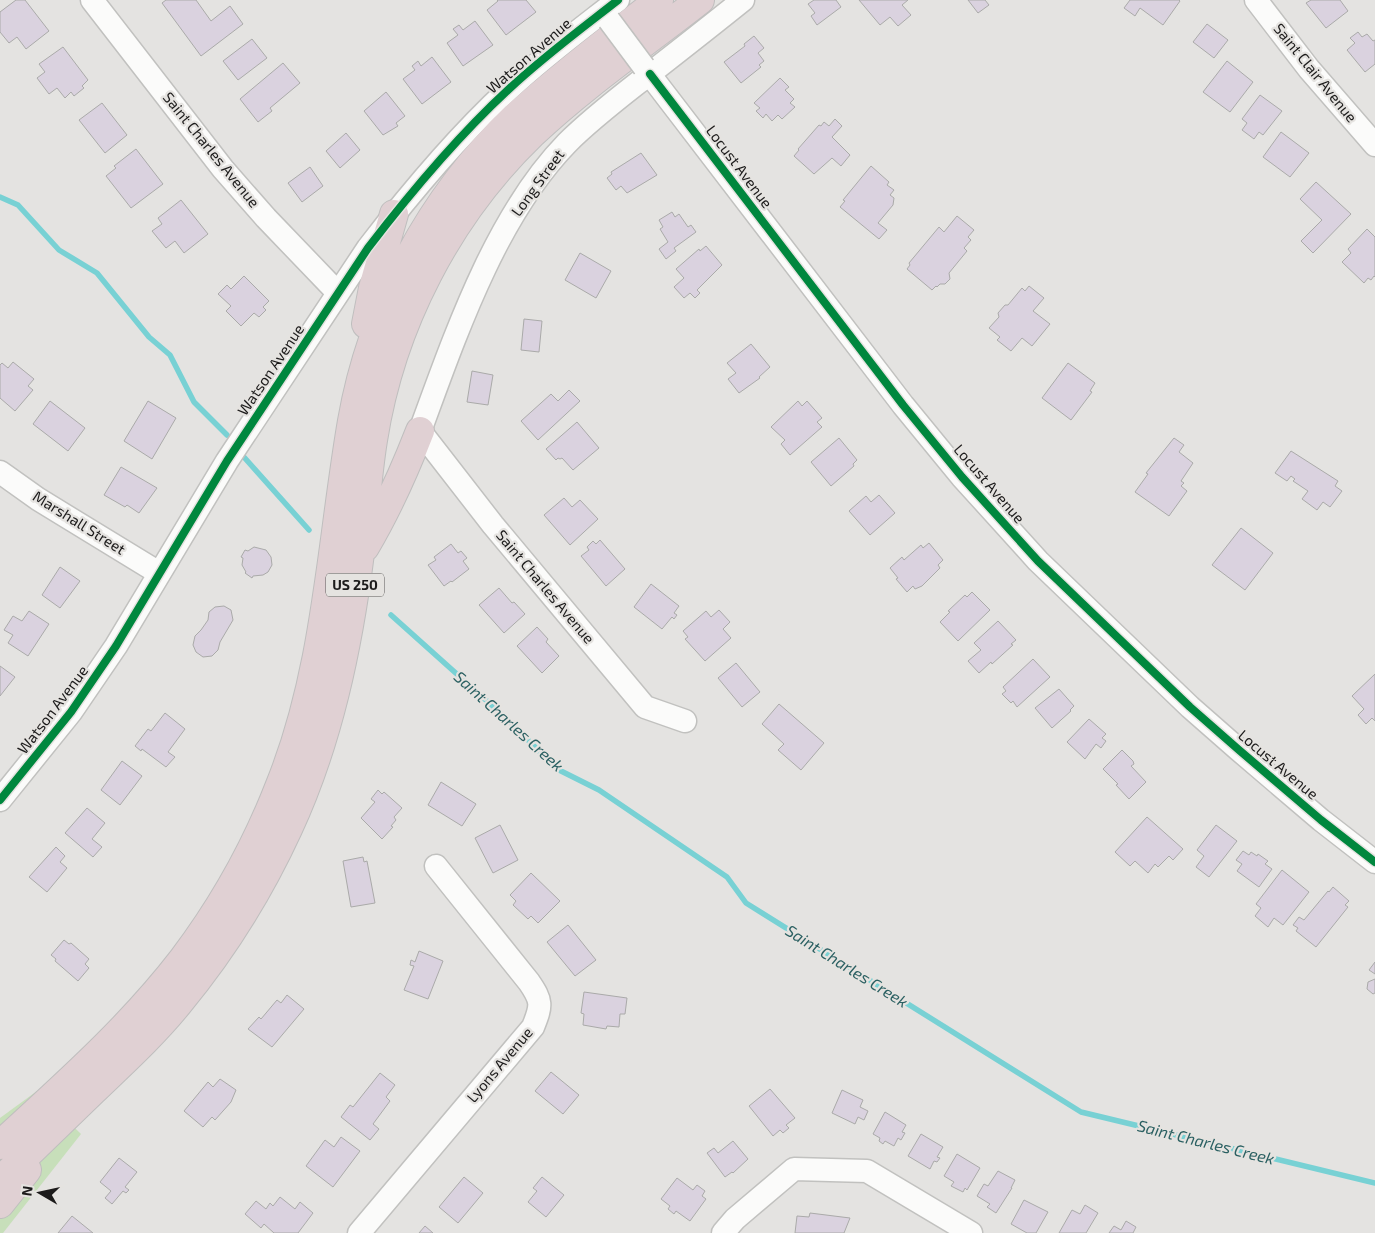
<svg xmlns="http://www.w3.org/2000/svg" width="1375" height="1233" font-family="'Exo 2',sans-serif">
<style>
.green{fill:#c7dfba}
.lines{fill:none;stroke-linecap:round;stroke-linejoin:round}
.stream{stroke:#78d1d4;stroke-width:5.5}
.building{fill:#dad2df;stroke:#aaaaa9}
.minor-casing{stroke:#c1c1bf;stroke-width:25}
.highway-casing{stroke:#bfbebe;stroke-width:30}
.minor{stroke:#fbfbfa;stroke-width:22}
.highway{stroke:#e0d0d3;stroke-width:28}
.minor-bridge-casing{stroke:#c1c1bf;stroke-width:25;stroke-linecap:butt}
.minor-bridge{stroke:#fbfbfa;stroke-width:22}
.cycleway-casing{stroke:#e5e3e0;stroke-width:11}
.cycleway{stroke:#00873e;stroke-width:8}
.labels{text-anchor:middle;stroke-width:4.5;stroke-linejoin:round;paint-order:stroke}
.shield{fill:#e5e3e0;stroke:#585756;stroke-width:1}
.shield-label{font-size:14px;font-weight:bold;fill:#1c1b1b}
.street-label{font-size:15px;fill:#1c1b1b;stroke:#e5e3e0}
.water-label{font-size:16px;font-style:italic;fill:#2b6062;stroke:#e5e3e0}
</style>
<rect width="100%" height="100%" fill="#e4e3e1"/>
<!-- green -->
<path class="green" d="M37,1091L81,1134L3,1233H0V1118Z"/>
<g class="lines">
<!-- stream -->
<path class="stream" d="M0,197L18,205L59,250L97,273L149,337L170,355L194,402L227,435
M243,456L309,530
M391,615L507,719L557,769L599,790L727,877L746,903L1081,1112L1375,1183"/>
</g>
<!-- building -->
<path class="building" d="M16,0H25L49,31L26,49L17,37L9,43L0,32V12Z
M166,0H196L211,21L230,6L243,24L201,56L162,3Z
M497,0H526L536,12L506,35L487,10L498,1Z
M814,0H836L841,7L817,25L811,16L815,13L808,4Z
M859,0H908L902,5L911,15L898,26L890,17L880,25Z
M968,0H985L989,5L978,13Z
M1130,0H1179L1180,1L1163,25L1140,8L1135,16L1124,8Z
M1311,0H1340L1348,11L1326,28L1306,3Z
M475,21L493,45L463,66L447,43L458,35L453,29L459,25L463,30Z
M1207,24L1228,40L1214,58L1193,42Z
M1358,32L1362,37L1367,34L1373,41L1375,40V64L1365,72L1347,50L1355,43L1350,38Z
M754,36L764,48L758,53L764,61L759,65L761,67L741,83L724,62L745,46L744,44Z
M252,39L267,58L238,80L223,61Z
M63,47L88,80L82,86L84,88L74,96L71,92L65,98L57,88L49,94L37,78L45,72L39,64Z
M432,57L451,82L422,104L403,79L415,70L412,66L418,61L421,66Z
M1227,61L1253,82L1230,112L1203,92Z
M283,63L300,83L270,108L272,111L258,122L240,99Z
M780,78L789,87L785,90L794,99L790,103L795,107L782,119L778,115L772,121L766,114L763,118L756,111L760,108L754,103Z
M386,92L405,116L396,123L398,126L383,135L364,111Z
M1260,95L1282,111L1263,135L1259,132L1254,139L1242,130L1247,123L1242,119Z
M102,103L127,135L105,153L79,120Z
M835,119L842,126L832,137L850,155L841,166L832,158L814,174L794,156L799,150L798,149L819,125L821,126L824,122L829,126Z
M1281,132L1309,153L1290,177L1263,157Z
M346,133L360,150L340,168L326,151Z
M136,149L163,184L131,208L106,176L116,168L114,166Z
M641,153L657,175L627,193L621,186L616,190L607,178L612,174L611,172Z
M871,166L889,182L887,185L894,190L890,195L894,198L893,205L878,223L887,230L879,239L840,207L845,201L843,200Z
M310,167L323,186L302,202L288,183Z
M1316,182L1351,214L1313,253L1301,241L1322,220L1300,199Z
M181,200L208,234L184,253L175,241L166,248L152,231L162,224L158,218Z
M672,212L675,217L679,214L688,227L691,225L696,232L674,248L676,251L666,259L659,249L668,242L660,229L663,227L659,220Z
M957,216L974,230L968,237L971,240L964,248L967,251L949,273L950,279L945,284H940L937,287L936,286L932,290L907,269L910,265L909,263L939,227L944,232Z
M1367,229L1375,237V277L1374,276L1371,280L1368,278L1364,283L1342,262L1351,253L1348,249Z
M706,246L722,265L697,290L700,293L695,298L690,293L684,298L674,287L684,278L676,269L699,249L700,251Z
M580,253L611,271L596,298L565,280Z
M244,276L269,301L263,307L266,310L259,317L254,313L241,326L226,311L231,306L218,294L227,285L231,289Z
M1029,286L1044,298L1033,311L1050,324L1032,346L1022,338L1011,351L997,340L1000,337L989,328L999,317L998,313L1005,305H1008L1022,288L1025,291Z
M524,319L542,321L539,352L521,350Z
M751,344L770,367L759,377L760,378L739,393L728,379L736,373L727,363Z
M13,362L34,379L28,386L33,390L15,411L0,398V365L2,363L8,368Z
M1068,363L1095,383L1090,391L1092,392L1071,420L1042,398Z
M472,371L493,375L488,405L467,402Z
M569,390L580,401L538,440L521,421L551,394L558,401Z
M50,401L85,428L68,451L33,424Z
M148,401L176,418L152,459L124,441Z
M798,401L802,406L807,401L822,418L817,422L822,427L790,455L781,444L785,440L771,427Z
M577,422L599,448L573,470L562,458L560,459L558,458L556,460L546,449Z
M839,438L857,460L853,464L854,466L831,486L811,462Z
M1174,438L1184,445L1179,452L1193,463L1181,481L1184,483L1181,486L1187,491L1169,516L1135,492L1148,474L1146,473Z
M1291,451L1338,481L1335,486L1342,491L1330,507L1323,502L1317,510L1302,499L1308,491L1293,481L1295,479L1291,476L1287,481L1275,473Z
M121,467L157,488L139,513L127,505L125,507L104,495Z
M879,495L895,513L870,535L849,511L866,496L871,502Z
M564,498L572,507L580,500L598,519L570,545L544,515Z
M1241,528L1273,553L1245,590L1212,565Z
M600,540L625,569L606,586L581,556L589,550L587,547L593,541L596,544Z
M929,543L943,560L938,565L940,568L922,586L915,589L913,586L907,592L896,579L898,578L890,568L902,557L904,560L921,545L923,548Z
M451,544L458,553L461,551L467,558L463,561L469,569L452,582L451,581L444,586L428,565L436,560L434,557Z
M254,547L266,550L271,557L272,565L268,572L263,575L253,576L252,578L245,573L246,572L242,565L243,558L241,557L245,550L248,551Z
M60,567L80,581L60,608L42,595Z
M651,584L679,606L674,613L677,615L674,619L672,617L662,629L634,607Z
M499,588L512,603L514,602L525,614L504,633L479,605Z
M972,592L990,610L958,641L940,622L950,612L948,611L965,595L967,597Z
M224,606L231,610L233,620L220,642L218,650L212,656L203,657L196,652L193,645L195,636L201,630L208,620L209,612L215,607Z
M719,610L730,622L723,629L731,638L705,661L685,639L688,637L683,631L706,611L711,617Z
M29,611L49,624L28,656L8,643L13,635L4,630L13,616L22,621Z
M998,621L1016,640L1011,644L1013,645L992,664L991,662L979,673L968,661L981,650L974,643Z
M537,627L548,639L546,642L559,656L542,673L517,646Z
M1033,659L1050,677L1017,707L1013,701L1011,703L1002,694L1006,691L1003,687Z
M736,663L760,692L742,707L718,678Z
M0,666L15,677L0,696Z
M1375,674V721L1372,718L1366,724L1358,715L1364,709L1352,696Z
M1059,689L1074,706L1070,710L1071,711L1052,728L1035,708Z
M779,704L824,743L801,770L778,750L784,744L762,724Z
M165,713L185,729L168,752L175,757L166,767L142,749L141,751L135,746L148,729L151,731Z
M1089,719L1106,734L1102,738L1106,741L1101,748L1096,744L1085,759L1067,742Z
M1122,750L1133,761L1134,764L1131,766L1146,782L1129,799L1116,785L1118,784L1103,769Z
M122,761L142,776L120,805L101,790Z
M441,782L476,804L462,826L428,805Z
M378,790L382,794L384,792L402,808L394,817L396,820L391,826L393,827L382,839L361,818L375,802L371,799Z
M87,808L105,823L92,839L102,847L93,857L65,833Z
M1147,817L1183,849L1173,860L1169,856L1158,867L1155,864L1148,873L1135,861L1130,866L1115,852Z
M500,825L518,860L493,873L475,838Z
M1216,825L1237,841L1209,877L1196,867L1204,856L1197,850Z
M56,847L65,856L60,862L67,868L47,892L29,877Z
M1243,851L1249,855L1251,852L1257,856L1258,854L1268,861L1265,864L1272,869L1259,887L1237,871L1242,864L1236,860Z
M363,857L364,862L367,861L375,903L351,907L343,861Z
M1282,870L1309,892L1283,925L1274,918L1268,927L1255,916L1261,908L1256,904Z
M531,873L560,901L538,923L531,916L528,919L513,905L516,901L510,895Z
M1333,887L1349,901L1345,905L1348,907L1316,947L1296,931L1298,928L1293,925L1299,917L1304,920L1328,891L1329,892Z
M568,925L596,960L575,976L547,942Z
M64,940L69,944L71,943L89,959L85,964L89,968L78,981L55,961L56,959L51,955Z
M419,951L443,961L428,999L404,990L414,966L410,965L411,960L415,962Z
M1375,962V974L1369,970Z
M1375,979V993L1373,994L1367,989L1368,982Z
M584,992L627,998L625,1014H620L619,1027L607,1026L606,1029L583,1025L584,1014L581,1013Z
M287,995L304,1009L272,1047L248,1029L259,1017L261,1019L277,1000L281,1003Z
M551,1072L579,1095L563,1114L535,1091Z
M380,1073L395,1085L386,1097L390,1101L373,1124L379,1129L370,1140L341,1117L350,1105L353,1107Z
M220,1079L236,1090L231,1102L215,1120L212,1117L203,1127L184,1111L208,1082L213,1087Z
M770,1089L795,1118L786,1125L789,1128L783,1133L780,1130L773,1136L749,1106Z
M842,1090L863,1100L860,1107L868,1111L864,1120L858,1117L855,1124L832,1113Z
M885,1112L906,1125L902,1132L905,1133L901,1140L898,1138L894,1146L885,1141L883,1144L879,1141L880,1138L873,1134Z
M921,1134L943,1147L937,1157L940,1158L937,1162L934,1161L930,1169L908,1156Z
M341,1137L360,1151L333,1187L306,1166L325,1140L334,1147Z
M733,1141L748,1159L733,1173L732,1172L725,1177L707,1153L714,1148L718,1153Z
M957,1154L980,1168L967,1190L965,1188L963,1192L951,1186L954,1182L944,1176Z
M119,1158L137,1172L125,1187L129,1190L126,1193L123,1191L112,1204L105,1198L111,1191L100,1182Z
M998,1171L1015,1180L1011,1188H1012L996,1213L987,1207L990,1204L977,1196L984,1184L988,1186Z
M464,1177L483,1193L458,1223L439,1207Z
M542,1177L564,1195L546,1217L528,1202L537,1191L533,1188Z
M677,1178L693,1190L697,1185L705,1191L702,1196L706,1199L690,1221L676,1211L674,1214L668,1209L670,1206L661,1199Z
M280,1197L295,1209L300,1202L313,1213L298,1233H274L264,1224L261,1228L245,1214L256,1201L266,1209L270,1203L273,1206Z
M1024,1200L1048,1212L1036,1233H1027L1011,1224Z
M1085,1205L1098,1213L1086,1233H1059L1072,1210L1080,1214Z
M810,1213L850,1218L844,1233H795L797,1216L809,1217Z
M72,1216L93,1233H58Z
M1126,1221L1136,1227L1133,1233H1109L1114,1226L1121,1230Z
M425,1226L433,1233H419Z"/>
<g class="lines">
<defs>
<path id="minor" d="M92,0L223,169L266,218L338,293
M1256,0L1309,69L1375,145
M644,67L903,405L962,477L1038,561L1190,707L1239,750L1321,820L1375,862
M0,472L38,499L159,573
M685,721L645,707L493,525L420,431C455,336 495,217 567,143C592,118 620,97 648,75C680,50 712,25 743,0
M0,800L71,712L116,646L227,461L368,248C411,192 457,137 509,89C543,57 581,29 618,0
M359,1233L533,1027C542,1005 542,1001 529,982L436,866
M723,1233L735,1219L794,1169L867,1171L971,1233"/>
<path id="highway" d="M366,324L373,288L394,214
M365,547C387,510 404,472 420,431
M0,1145C64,1086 130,1028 183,959C223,906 256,847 280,785C327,669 331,543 352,421C372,307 431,197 515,117C561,75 611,38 659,0
M0,1181C31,1151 62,1121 93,1091C122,1063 152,1036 178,1004C222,951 259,892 288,829C328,743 348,648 360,553C365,516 367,477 373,440C391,325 448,215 532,134C584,85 644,44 700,0
M0,1204L27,1170"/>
</defs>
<!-- minor casing -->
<use href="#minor" class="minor-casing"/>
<!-- highway casing -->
<use href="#highway" class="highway-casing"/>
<!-- minor -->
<use href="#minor" class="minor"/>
<!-- highway -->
<use href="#highway" class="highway"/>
<defs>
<path id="minor-bridge" d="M609,20L644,67"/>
</defs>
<!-- minor-bridge casing -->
<use href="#minor-bridge" class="minor-bridge-casing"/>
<!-- minor-bridge -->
<use href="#minor-bridge" class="minor-bridge"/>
<defs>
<path id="cycleway" d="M650,74L903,405L962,477L1038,561L1190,707L1239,750L1321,820L1375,862
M0,800L71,712L116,646L227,461L368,248C411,192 457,137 509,89C543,57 581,29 618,0"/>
</defs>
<!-- cycleway casing -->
<use href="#cycleway" class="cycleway-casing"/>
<!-- cycleway -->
<use href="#cycleway" class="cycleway"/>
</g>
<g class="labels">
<!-- shield labels -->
<rect class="shield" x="326" y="573.5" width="58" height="23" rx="4"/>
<g class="shield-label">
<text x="355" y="590">US 250</text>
</g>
<!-- street labels -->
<g class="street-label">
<text transform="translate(529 56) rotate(-41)" y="5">Watson Avenue</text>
<text transform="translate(1315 73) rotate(51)" y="5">Saint Clair Avenue</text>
<text transform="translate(211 150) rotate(51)" y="5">Saint Charles Avenue</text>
<text transform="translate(739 167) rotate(53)" y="5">Locust Avenue</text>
<text transform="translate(538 183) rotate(-54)" y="5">Long Street</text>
<text transform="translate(271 370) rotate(-56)" y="5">Watson Avenue</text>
<text transform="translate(989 484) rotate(49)" y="5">Locust Avenue</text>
<text transform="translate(79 523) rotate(32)" y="5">Marshall Street</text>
<text transform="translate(545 587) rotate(50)" y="5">Saint Charles Avenue</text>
<text transform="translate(53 710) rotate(-53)" y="5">Watson Avenue</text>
<text transform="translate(1278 765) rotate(40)" y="5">Locust Avenue</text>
<text transform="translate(500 1065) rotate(-50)" y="5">Lyons Avenue</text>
</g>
<!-- water labels -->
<g class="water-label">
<text transform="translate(509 721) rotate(42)" y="6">Saint Charles Creek</text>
<text transform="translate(847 966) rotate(32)" y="6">Saint Charles Creek</text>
<text transform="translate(1206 1142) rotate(14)" y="6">Saint Charles Creek</text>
</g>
</g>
<!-- north arrow -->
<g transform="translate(40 1193) rotate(279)" stroke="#e5e3e0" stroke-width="4" paint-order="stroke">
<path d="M0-4L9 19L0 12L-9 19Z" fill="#1c1b1b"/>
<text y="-8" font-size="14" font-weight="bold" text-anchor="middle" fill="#1c1b1b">N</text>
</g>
</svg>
